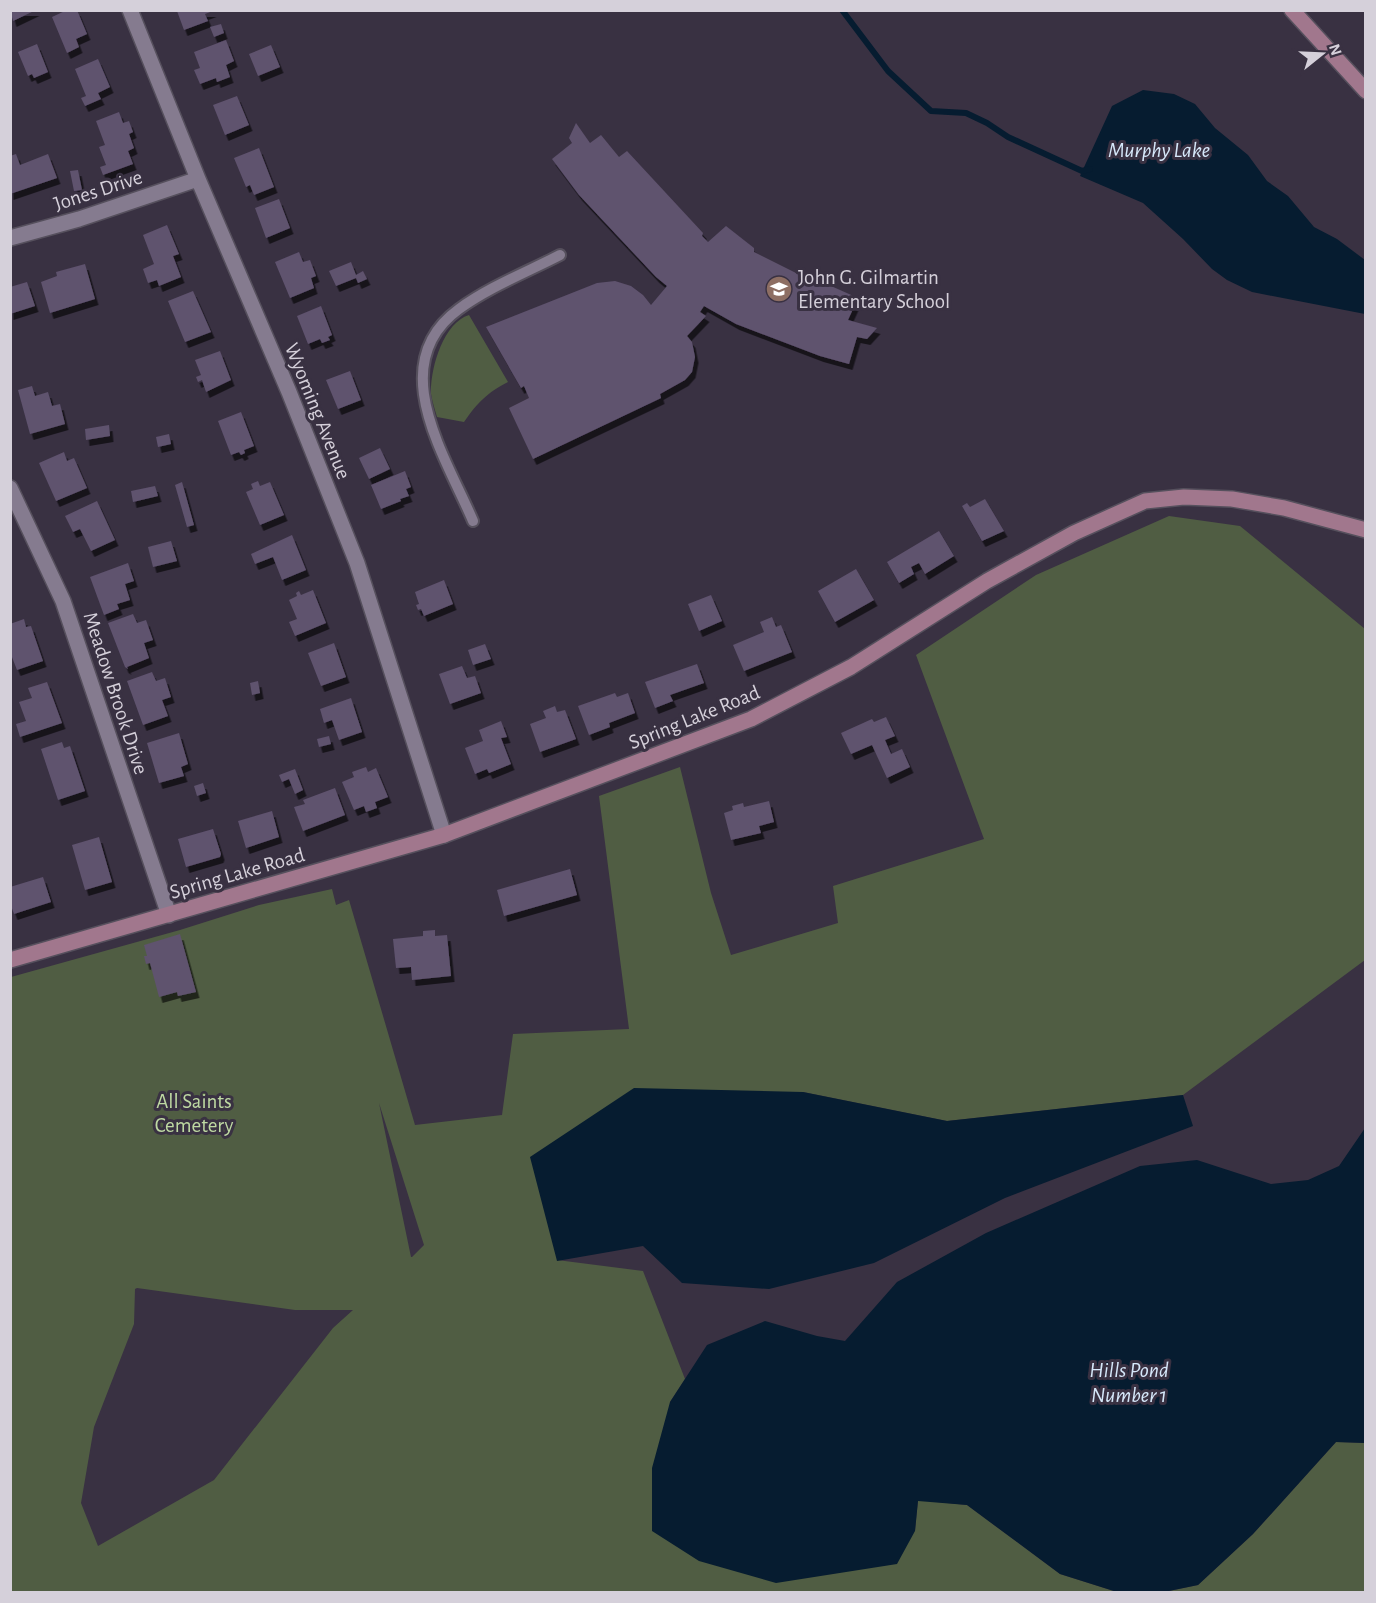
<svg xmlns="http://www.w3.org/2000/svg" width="1376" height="1603" font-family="'Alegreya Sans',sans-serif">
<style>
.green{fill:#505d43;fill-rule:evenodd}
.water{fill:#061c30}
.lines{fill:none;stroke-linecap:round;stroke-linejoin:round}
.stream{stroke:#061c30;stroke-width:6}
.building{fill:#5f526e;filter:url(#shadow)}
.lane-casing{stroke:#56505d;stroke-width:14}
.street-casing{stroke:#56505d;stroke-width:18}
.secondary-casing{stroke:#56505d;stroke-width:18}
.lane{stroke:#857b8f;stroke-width:10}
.street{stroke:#857b8f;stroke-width:15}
.secondary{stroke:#a1778d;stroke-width:15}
.labels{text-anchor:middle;stroke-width:6;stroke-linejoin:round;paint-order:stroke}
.street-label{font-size:21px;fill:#d5d0da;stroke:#393142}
.poi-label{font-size:21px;fill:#d5d0da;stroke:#393142;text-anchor:start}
.park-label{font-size:21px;fill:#bed9a2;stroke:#393142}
.water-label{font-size:22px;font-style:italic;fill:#d5e7f9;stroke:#393142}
</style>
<defs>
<filter id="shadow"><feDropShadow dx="3.5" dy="6" stdDeviation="0" flood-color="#0009"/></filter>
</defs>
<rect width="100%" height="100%" fill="#393142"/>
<!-- green -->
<path class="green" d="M469,315L508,382C487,393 478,402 464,422L437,417C435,410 432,401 431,394C430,369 443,323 469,315Z
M1169,516L1240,526L1365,629V960L1183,1095L947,1121L803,1092L557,1260L643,1271L685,1379L670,1402L915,1531L918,1500L967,1505L1060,1574L1117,1592H11V977L180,930L259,905L332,889L336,905L349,900L415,1125L502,1115L513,1034L629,1029L599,796L680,767L711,893L731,955L838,923L833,886L984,839L916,655L1036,575ZM379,1103L424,1245L412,1257H411ZM137,1288L295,1310H353L333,1328L214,1480L98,1546L81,1503L94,1427L134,1324L135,1289Z
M1336,1442L1365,1443V1592H1164L1198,1585L1253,1534Z"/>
<!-- water -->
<path class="water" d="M1143,90L1174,94L1195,104L1215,128L1248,155L1267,181L1288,196L1314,227L1337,239L1365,260V314L1252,292L1227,280L1212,269L1183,239L1143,203L1080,176L1112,106Z
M634,1088L803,1092L947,1121L1183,1095L1193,1126L1005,1198L874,1263L769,1289L682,1283L643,1246L557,1261L530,1157Z
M1365,1128V1443L1336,1442L1253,1534L1198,1585L1164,1592H1117L1060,1574L967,1505L918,1501L915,1531L897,1564L776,1583L699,1561L652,1531V1468L670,1402L707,1345L765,1321L817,1336L845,1341L897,1282L986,1233L1140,1166L1197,1160L1271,1184L1308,1180L1339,1166Z"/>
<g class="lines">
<!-- stream -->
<path class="stream" d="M842,10L888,71L931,111L966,113L987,123L1008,137L1082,171L1090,169"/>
</g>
<!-- building -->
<path class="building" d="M10,10H36L13,21Z
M67,10H77L87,34L76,39L79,47L67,53L52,17Z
M177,11H213L205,14L208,21L184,30Z
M221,24L224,33L214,37L210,27Z
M226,40L234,61L226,65L230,77L217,82L216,78L200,84L194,70L200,68L194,52Z
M37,44L48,72L34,78L32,74L28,76L18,52Z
M271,45L280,67L258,76L249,54Z
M98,59L110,87L98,93L101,99L85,106L81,98L86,96L75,69Z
M237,96L249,125L225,135L213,105Z
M119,112L123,123L129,121L133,132L129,134L134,148L128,151L133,164L103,175L100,167L106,165L99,147L105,145L96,121Z
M576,123L590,143L601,135L619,157L627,151L703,233L702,236L708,242L726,226L754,248V252L802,276L804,274L858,298L848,320L877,328L867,339L857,337L849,364L820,356L736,324L704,306L700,312L706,316L687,336L692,342L695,357L692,372L685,380L660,394L661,398L659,399L533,459L509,408L529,398L524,386L521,388L486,327L597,283L615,281L631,286L643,295L651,305L667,286L656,277L579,195L552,159L572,143L569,138Z
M259,148L274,187L254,195L250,185L246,187L234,158Z
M16,154L20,165L48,154L57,178L10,194V156Z
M78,170L82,190L74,191L70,171Z
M279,199L290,228L266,238L255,208Z
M167,225L179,254L173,256L181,277L159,286L157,280L148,283L143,269L154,264L143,235Z
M299,252L303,262L310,260L316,276L311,278L314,288L290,298L275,262Z
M351,262L356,275L363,271L367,279L358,283L356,278L336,286L329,271Z
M85,264L95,299L50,313L41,282L57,276L56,272Z
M27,282L35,306L10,314V287Z
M193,291L211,332L185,342L168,301Z
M321,306L332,335L328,337L330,340L322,343L320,339L308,344L297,316Z
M220,351L231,380L206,392L202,380L198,382L196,377L201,375L195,360Z
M350,371L361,400L338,409L326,380Z
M32,386L35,396L48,392L52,406L60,404L65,424L30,434L18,390Z
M241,412L254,446L244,450L245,453L241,455L239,452L231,455L218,421Z
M109,425L110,436L86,440L85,429Z
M169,434L171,444L158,447L156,437Z
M380,448L390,469L369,479L359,458Z
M64,452L67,461L74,458L87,488L56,501L39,463Z
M405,471L411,487L406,489L409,496L400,499L401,501L381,509L371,485Z
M258,481L260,486L270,482L284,515L260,525L246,492L253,489L251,484Z
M182,482L194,525L187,527L175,485Z
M155,486L158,496L133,502L131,491Z
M985,499L1004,531L982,541L962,506L967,503L970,507Z
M97,501L115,540L91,551L80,529L73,532L65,516Z
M939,531L954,556L925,574L919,563L911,567L914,574L899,583L887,562Z
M292,535L306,570L282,580L273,557L255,564L251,554Z
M171,541L177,561L153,567L148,547Z
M128,563L134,581L125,584L130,600L117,604L119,609L104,615L90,577Z
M856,569L874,600L835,622L818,591Z
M444,580L453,604L424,616L421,609L418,610L416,605L419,604L415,592Z
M313,590L326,623L295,636L289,622L297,619L289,600L297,596L296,593L299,591L301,595Z
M711,595L722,621L699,631L688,604Z
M133,614L137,623L146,620L153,640L144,643L149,658L127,667L128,669L125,667L108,623Z
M772,617L776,627L781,625L792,652L744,671L733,645L764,632L760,622Z
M24,619L26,627L31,626L43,661L17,670L10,652V624Z
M334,643L346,677L321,686L308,653Z
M485,644L491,659L473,665L468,650Z
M697,664L704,683L670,695L673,701L655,708L645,682Z
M462,666L467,678L475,676L481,693L450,704L439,674Z
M152,672L156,681L165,678L171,697L162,700L168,716L143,725L127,681Z
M258,681L260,693L252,695L250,683Z
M47,682L62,723L20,737L16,724L26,721L19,702L32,698L28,688Z
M615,693L617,697L628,693L635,713L609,723L610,727L589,735L578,706Z
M351,698L362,732L339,740L332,720L324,723L320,709Z
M555,706L557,712L565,710L576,739L540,752L530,724L546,718L543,711Z
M886,717L895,736L885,740L891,754L902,749L910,767L887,778L872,745L851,754L841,733L872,719L874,722Z
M501,721L507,737L501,738L511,764L489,773L487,769L475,774L465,748L483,741L479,730Z
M179,733L188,764L181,767L184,776L159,783L147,743Z
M329,736L331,744L319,747L317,739Z
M62,742L64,748L70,746L85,791L58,800L41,749Z
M366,767L368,772L376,768L388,797L375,802L377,808L366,812L364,806L354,810L342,782L354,777L352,772Z
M295,769L303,790L295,794L289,779L282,782L279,775Z
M203,783L206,793L197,796L194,786Z
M335,788L345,815L303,831L294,807L305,804L303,800Z
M769,801L774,822L759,826L761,833L731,840L724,813L733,810L732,806L743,803L744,807Z
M272,811L279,837L246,848L238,821Z
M213,829L221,854L220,857L186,867L178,839Z
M99,837L112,882L85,890L72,845Z
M570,869L577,895L504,916L497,890Z
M43,877L51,902L14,914L10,903V887Z
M435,930V936L447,935L451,976L412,980L411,967L396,968L393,939L423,936V931Z
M180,934L196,992L178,996L177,992L159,997L150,963L146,964L144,956H147L144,945Z"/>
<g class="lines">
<defs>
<path id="lane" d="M473,521C446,457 383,364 459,309C489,287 527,272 560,255"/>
<path id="street" d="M130,10L198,179L289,392L357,563L444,835
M10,238L79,219L198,179
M10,488L63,601L169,915"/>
<path id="secondary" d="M1292,10L1366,91
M10,960L444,835L751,719L851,667L987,581L1074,533L1145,501L1184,497L1232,499L1284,508L1366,530"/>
</defs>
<!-- lane casing -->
<use href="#lane" class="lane-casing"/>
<!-- street casing -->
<use href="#street" class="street-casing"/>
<!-- secondary casing -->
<use href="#secondary" class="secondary-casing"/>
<!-- lane -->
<use href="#lane" class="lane"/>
<!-- street -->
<use href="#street" class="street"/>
<!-- secondary -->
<use href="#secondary" class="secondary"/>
</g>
<!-- icons -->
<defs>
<symbol id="school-disc" viewBox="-11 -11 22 22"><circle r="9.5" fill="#8d6e63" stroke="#393142"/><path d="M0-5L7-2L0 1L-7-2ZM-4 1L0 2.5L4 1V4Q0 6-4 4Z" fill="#fff"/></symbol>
</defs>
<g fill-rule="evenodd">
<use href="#school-disc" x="764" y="274" width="30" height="30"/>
</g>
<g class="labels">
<!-- street labels -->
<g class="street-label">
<text transform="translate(98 190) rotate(-18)" y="7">Jones Drive</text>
<text transform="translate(318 411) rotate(68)" y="7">Wyoming Avenue</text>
<text transform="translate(116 693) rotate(72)" y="7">Meadow Brook Drive</text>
<text transform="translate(694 717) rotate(-22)" y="7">Spring Lake Road</text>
<text transform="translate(237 873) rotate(-16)" y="7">Spring Lake Road</text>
</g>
<!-- poi labels -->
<g class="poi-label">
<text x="798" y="284">John G. Gilmartin<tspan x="798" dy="24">Elementary School</tspan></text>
</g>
<!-- park labels -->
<g class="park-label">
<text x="194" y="1108">All Saints<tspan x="194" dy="24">Cemetery</tspan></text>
</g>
<!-- water labels -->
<g class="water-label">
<text x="1159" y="157">Murphy Lake</text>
<text x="1129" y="1377">Hills Pond<tspan x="1129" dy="25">Number 1</tspan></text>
</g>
</g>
<!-- border -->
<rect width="1376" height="1603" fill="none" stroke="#d5d0da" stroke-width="24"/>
<!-- north arrow -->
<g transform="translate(1322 54) rotate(72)" stroke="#393142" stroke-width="4.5" paint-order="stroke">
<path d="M0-4.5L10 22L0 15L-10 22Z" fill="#d5d0da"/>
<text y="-9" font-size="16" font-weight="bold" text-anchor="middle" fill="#d5d0da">N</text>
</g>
</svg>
